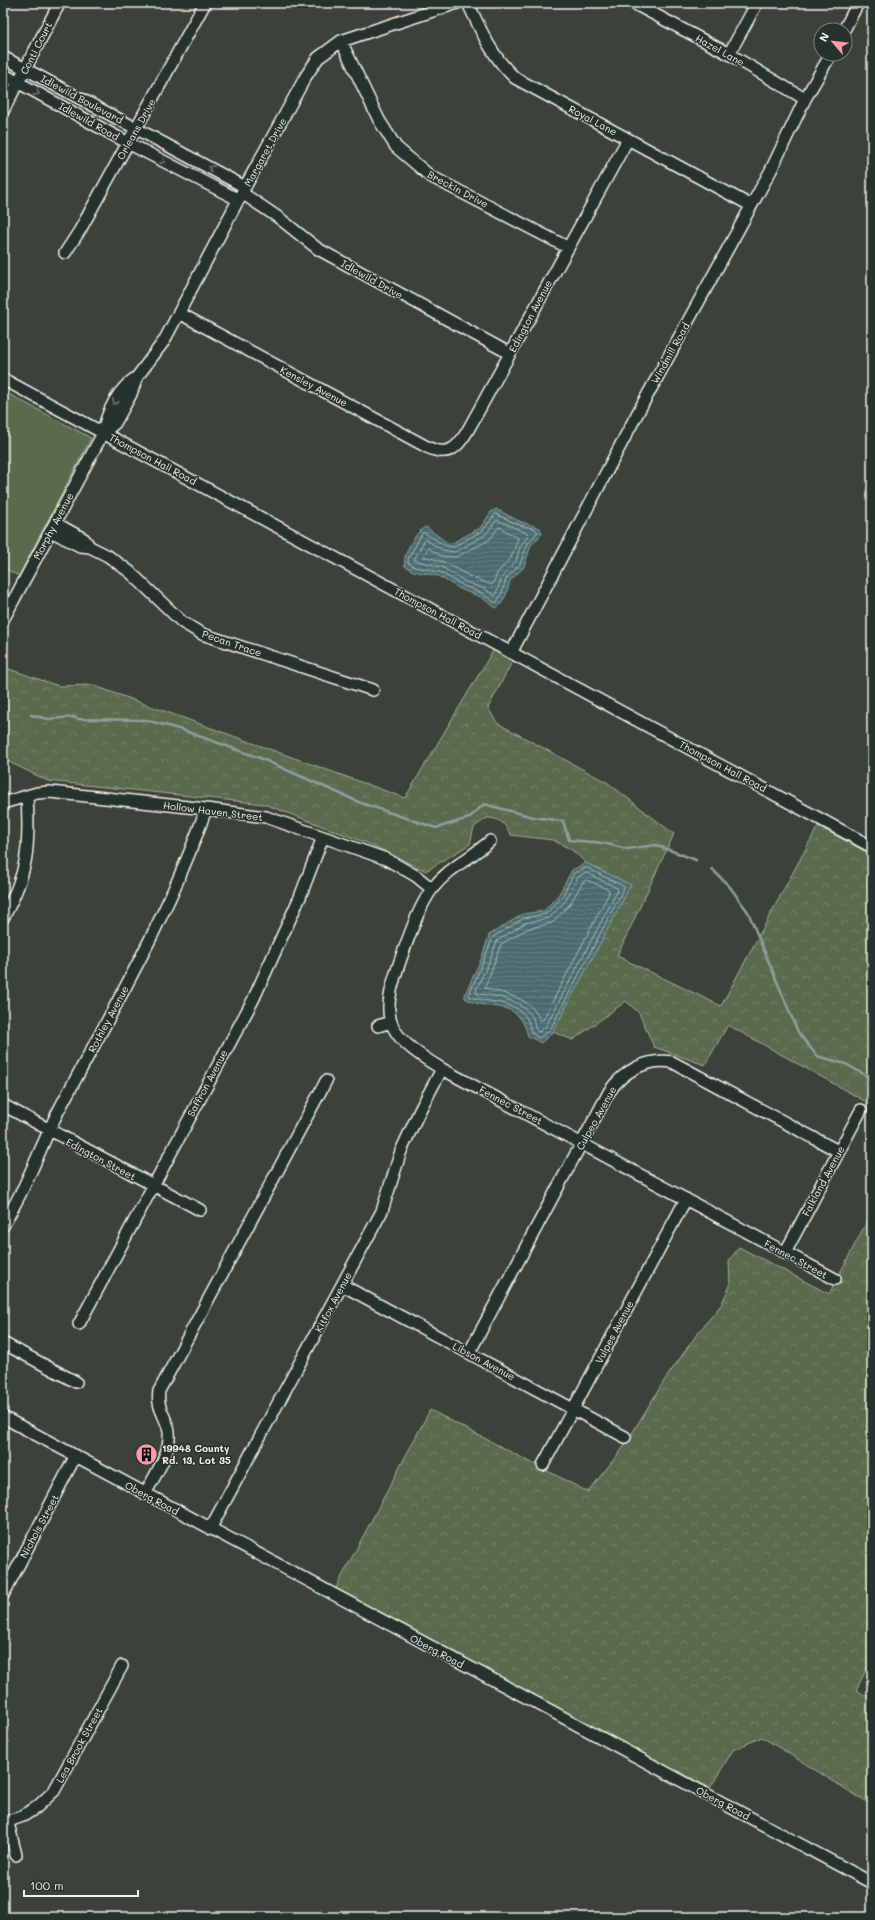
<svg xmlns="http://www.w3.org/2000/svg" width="875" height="1920" font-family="Mali,sans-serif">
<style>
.grass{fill:#5a6b4e;stroke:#a7ae9b}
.forest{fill:url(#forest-crowns);stroke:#a7ae9b}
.water{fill:url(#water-rules);stroke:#8da09f}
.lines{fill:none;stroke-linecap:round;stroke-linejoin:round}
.shore{stroke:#afbbb7;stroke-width:1}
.stream{stroke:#8da09f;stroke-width:2.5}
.minor-casing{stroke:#f4f1e8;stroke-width:14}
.minor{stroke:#26332d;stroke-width:11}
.oneway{stroke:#6e766e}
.labels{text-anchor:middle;stroke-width:3;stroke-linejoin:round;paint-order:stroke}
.street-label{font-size:10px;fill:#f4f1e8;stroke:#26332d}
.poi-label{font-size:10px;font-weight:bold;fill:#f4f1e8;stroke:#26332d;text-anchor:start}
</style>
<defs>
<pattern id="forest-crowns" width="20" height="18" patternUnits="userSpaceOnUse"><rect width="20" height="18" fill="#5a6b4e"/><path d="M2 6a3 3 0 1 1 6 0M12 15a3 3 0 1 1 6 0" fill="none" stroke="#728168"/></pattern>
<pattern id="water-rules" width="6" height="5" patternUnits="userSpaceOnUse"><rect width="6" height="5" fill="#486a6e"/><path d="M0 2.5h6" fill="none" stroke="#638083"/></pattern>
</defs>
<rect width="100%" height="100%" fill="#3b4239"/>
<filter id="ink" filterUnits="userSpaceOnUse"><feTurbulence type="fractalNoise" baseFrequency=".025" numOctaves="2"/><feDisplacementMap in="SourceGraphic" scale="8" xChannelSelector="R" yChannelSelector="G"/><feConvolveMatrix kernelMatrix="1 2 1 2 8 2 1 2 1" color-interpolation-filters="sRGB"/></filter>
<g filter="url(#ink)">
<!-- grass -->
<path class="grass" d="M3,391L91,438L19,576L3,568Z"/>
<!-- forest -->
<path class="forest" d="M494,649L513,660L488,708L497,723L608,783L674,834L617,956L721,1006L818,826L872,855V1105L728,1025L705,1065L654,1047L639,1013L626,1001L573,1040L553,1032L630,885L586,863L572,850L553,840L511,835C505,824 500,818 487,818L474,827L470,844L426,871L367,843L264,804L48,781L3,759V667L59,686L92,685L405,798Z
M872,1212V1658L856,1690L872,1699V1799L870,1804L762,1737L733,1750L710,1788L676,1770L670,1781L330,1599L430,1410L588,1492L623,1448L664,1381L697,1334L721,1305L730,1286L729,1261L739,1247L829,1294Z"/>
<!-- water -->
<path class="water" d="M496,509L519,521L540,528L542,534L531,545L524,567L510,581L506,595L501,604L496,608L481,597L462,590L438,576L413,571L405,566C401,557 416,530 426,527L446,542L452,543L480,528L491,512Z
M586,863L631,885L553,1032L541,1043L528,1036C518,995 489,1014 465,998V994L482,957L489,935L523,914L544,911L559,894L572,870Z"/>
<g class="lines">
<!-- shore -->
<path class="shore" d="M496,514L517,524L535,529L538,532L528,543L520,564L506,579L502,593L496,603L483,594L464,586L440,572L415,567L408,563V559L423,532L444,545L453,547L482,531Z
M497,520L529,534L520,547L516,561L502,577L495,596L485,589L466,582L442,567L414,560L425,539L442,550L455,552L485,535Z
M499,527L518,538L511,558L498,572L492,585L469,576L444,562L423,556L428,548L441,556L456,557L489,540Z
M587,868L623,886L624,888L550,1030L539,1038L532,1033C530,1030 530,1025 528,1021C519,1000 488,1003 470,997L469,995L493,937L524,918L546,914L562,897L574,873Z
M587,873L617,888L618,890L546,1026L539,1032C533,1029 535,1023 533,1018C522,1000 496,995 477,994L476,990L490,960L497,941L525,923L549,918L566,900L578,877Z
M587,880L609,890V893L543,1020H540C530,996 506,995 485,988L501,944L527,929L552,923L570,904L583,882Z"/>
<!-- stream -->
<path class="stream" d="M31,715L48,719L74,717L77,719L146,720L182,730L260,758L361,803L436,828L469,818L484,804L533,817L563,821L569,840L603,843L627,849L656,845L696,860
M712,869L730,887L748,912L798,1032L817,1056L846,1064L872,1079"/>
<defs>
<path id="minor" d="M468,3C481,31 492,57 515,78L750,205
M633,3L729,54L805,99
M844,30L858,3
M341,41L379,120L396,147L430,176L567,247
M729,54L757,3
M3,57L245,187
M3,74L128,143L239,200
M3,111L58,6
M242,193L279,218L318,249L509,353
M65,253L80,230L205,3
M179,313L427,447C448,457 457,449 468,430L628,139
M3,379L872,847
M103,433L115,423L131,394L137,377L164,341L245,187L306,76L318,58L341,41L457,3
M55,523L84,539L90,547
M51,531L80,546L90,547L108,556L130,572L182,622L202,634L373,690
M3,620L103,433C107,411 118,389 137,377
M511,653L636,416L771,170L805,99L831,54
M3,803L37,793L50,792L206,809L266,817L386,859L416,876L432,889
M490,841C471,858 448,868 432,889C419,907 412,929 404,950C380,1016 379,1031 442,1069L835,1279
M3,918C28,873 30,847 27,796
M378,1026L391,1022
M3,1105L200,1210
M3,1226C11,1211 20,1196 27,1180C39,1155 48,1130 61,1106C113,1009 170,913 206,809
M785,1253L861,1110
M342,1285L625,1437
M79,1324L253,1000L300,897L323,837
M3,1343L76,1382
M469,1353L609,1092C623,1071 647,1058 672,1062L838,1151
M3,1417L872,1883
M543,1465L686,1199
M145,1494C154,1476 171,1454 169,1432C167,1417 156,1409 159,1391L326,1081
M210,1529L382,1211L401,1151L421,1108L442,1069
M3,1595L75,1457
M3,1823L23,1816L37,1807L54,1791L122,1666
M8,1823L16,1855"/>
</defs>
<!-- minor casing -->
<use href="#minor" class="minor-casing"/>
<!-- minor -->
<use href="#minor" class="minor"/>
</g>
<!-- one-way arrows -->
<defs><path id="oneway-chevron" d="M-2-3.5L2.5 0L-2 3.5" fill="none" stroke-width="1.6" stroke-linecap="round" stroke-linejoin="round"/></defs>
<g class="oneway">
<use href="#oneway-chevron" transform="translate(37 93) rotate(29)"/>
<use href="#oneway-chevron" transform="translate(163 161) rotate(27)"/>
<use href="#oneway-chevron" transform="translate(211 168) rotate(-152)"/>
<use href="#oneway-chevron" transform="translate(115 402) rotate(118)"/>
</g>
</g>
<!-- icons -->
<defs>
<symbol id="building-disc" viewBox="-11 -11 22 22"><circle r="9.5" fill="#ff9aa2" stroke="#26332d"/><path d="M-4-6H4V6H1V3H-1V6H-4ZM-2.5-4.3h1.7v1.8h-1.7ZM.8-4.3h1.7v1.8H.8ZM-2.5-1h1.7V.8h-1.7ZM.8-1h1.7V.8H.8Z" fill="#111"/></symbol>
</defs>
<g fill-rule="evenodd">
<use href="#building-disc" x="134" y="1442" width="25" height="25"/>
</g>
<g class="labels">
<!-- street labels -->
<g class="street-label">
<text transform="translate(36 48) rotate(-63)" y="4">Conti Court</text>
<text transform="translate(720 50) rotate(29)" y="4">Hazel Lane</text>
<text transform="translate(82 99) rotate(28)" y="4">Idlewild Boulevard</text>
<text transform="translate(593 120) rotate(28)" y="4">Royal Lane</text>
<text transform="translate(89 121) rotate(29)" y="4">Idlewild Road</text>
<text transform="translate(136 129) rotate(-61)" y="4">Orleans Drive</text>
<text transform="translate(265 152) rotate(-61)" y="4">Margaret Drive</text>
<text transform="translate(458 189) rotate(28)" y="4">Breckin Drive</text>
<text transform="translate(372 279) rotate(29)" y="4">Idlewild Drive</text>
<text transform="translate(530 316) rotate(-62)" y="4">Edington Avenue</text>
<text transform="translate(670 353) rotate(-61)" y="4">Windmill Road</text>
<text transform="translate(314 386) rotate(28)" y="4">Kensley Avenue</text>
<text transform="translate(153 459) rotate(28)" y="4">Thompson Hall Road</text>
<text transform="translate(53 526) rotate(-62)" y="4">Morphy Avenue</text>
<text transform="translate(438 613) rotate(28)" y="4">Thompson Hall Road</text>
<text transform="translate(232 643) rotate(19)" y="4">Pecan Trace</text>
<text transform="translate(723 766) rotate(28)" y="4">Thompson Hall Road</text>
<text transform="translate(213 811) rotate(7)" y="4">Hollow Haven Street</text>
<text transform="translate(108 1019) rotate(-62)" y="4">Rothley Avenue</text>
<text transform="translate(207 1083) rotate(-62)" y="4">Saffron Avenue</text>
<text transform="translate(511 1105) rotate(28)" y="4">Fennec Street</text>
<text transform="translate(596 1118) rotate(-61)" y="4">Culpeo Avenue</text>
<text transform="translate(101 1159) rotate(28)" y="4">Edington Street</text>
<text transform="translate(823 1181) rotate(-62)" y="4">Falkland Avenue</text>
<text transform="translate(796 1259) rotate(28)" y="4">Fennec Street</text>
<text transform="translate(333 1302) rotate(-62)" y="4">Kitfox Avenue</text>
<text transform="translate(614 1332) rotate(-62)" y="4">Vulpes Avenue</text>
<text transform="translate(484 1361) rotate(28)" y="4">Libson Avenue</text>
<text transform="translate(152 1498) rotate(28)" y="4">Oberg Road</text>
<text transform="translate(39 1526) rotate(-62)" y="4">Nichols Street</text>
<text transform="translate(437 1651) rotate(28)" y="4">Oberg Road</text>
<text transform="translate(79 1745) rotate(-61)" y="4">Lea Brook Street</text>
<text transform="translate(723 1803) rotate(28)" y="4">Oberg Road</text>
</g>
<!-- poi labels -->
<g class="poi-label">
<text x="162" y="1452">19948 County<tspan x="162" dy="12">Rd. 13, Lot 35</tspan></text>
</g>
</g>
<!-- margin -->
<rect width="875" height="1920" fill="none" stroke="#26332d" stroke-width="16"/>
<rect x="8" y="8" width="859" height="1904" fill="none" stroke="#f4f1e8" stroke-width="1.5" filter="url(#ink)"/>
<!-- north arrow -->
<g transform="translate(833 42) rotate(298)"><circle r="19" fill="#26332d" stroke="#787f78"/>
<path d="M0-3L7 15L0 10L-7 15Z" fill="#ff9aa2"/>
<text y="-6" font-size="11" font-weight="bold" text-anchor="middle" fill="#f4f1e8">N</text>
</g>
<!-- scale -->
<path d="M24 1890v6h114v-6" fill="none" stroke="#f4f1e8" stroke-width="2"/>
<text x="30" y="1890" font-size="12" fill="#f4f1e8" stroke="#26332d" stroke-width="3" paint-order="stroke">100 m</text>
</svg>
